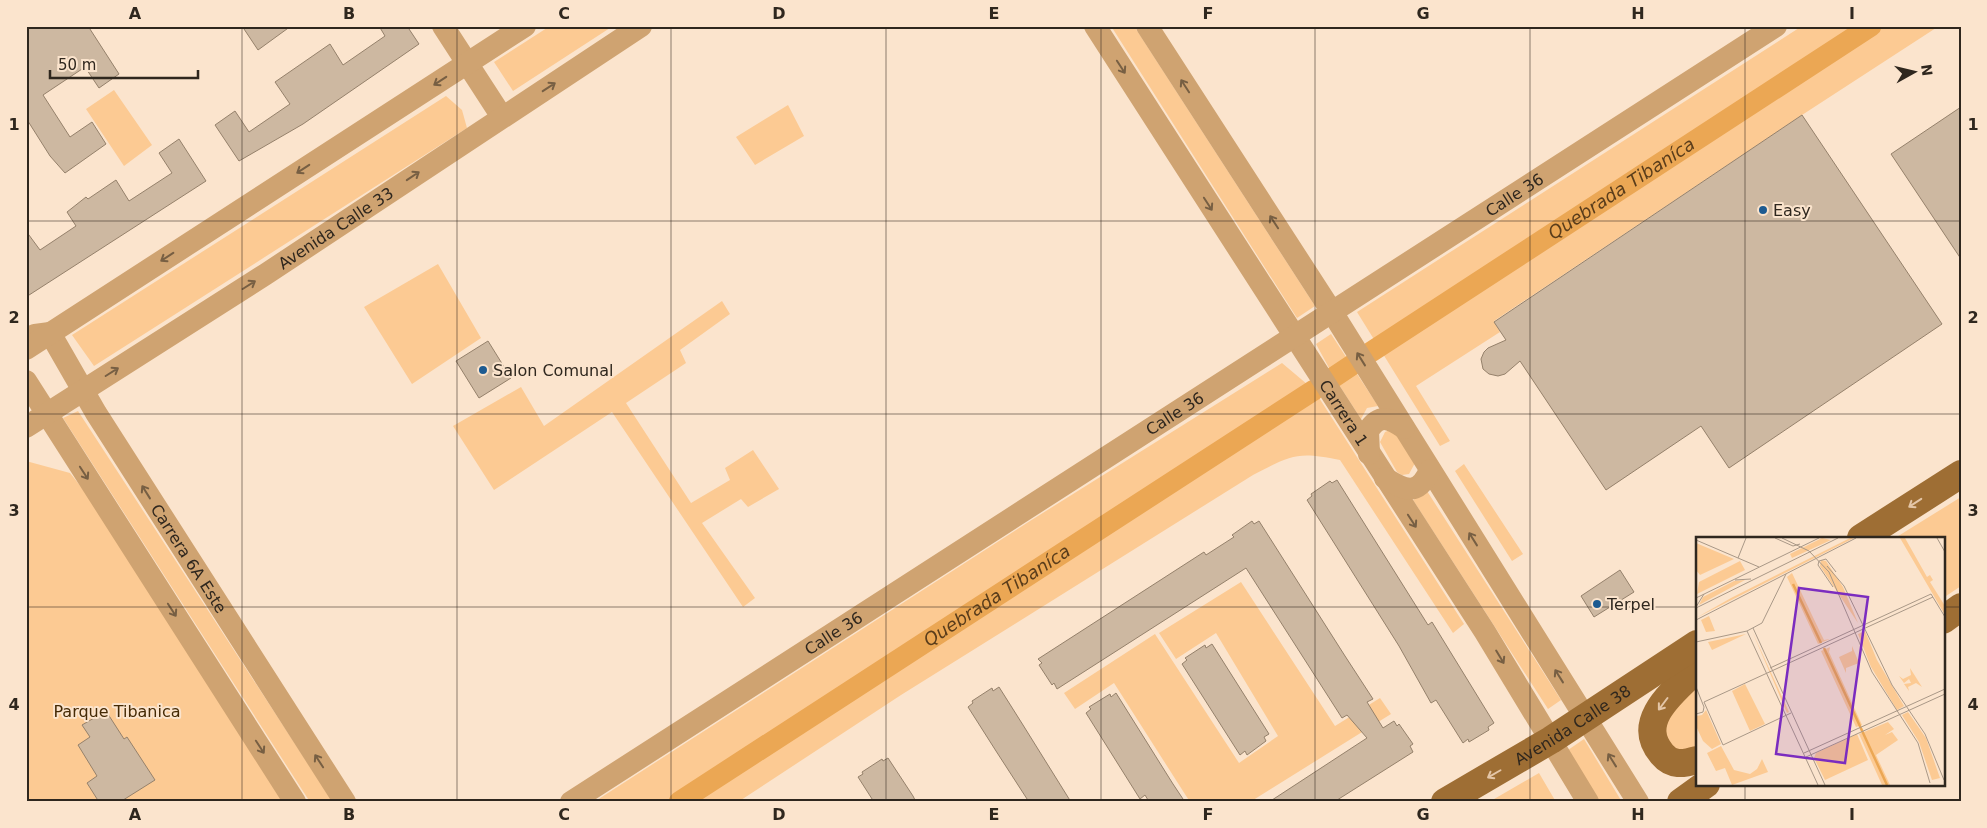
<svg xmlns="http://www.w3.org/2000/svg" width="1987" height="828" font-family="'DejaVu Sans',sans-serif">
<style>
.green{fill:#fcca93}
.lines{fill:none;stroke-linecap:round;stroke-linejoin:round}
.canal{stroke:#eba754;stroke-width:21}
.building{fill:#cdb8a1;stroke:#95816b}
.minor{stroke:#cfa371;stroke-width:22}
.major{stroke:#9e6e34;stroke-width:28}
.oneway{stroke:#775f43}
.oneway2{stroke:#e4c6a7}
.grid{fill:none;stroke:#2f271e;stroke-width:1;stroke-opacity:0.55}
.poi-dot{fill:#1d5b91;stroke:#fbe4cd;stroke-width:2}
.labels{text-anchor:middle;stroke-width:4;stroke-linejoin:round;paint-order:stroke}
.street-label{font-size:16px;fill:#2f271e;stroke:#fbe4cd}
.poi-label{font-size:16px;fill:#2f271e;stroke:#fbe4cd;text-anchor:start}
.park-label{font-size:16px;fill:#452a05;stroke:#fbe4cd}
.water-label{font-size:18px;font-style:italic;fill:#5a3d1b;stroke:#fbe4cd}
.inset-river{fill:none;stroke:#eba754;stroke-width:2.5}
.inset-road{fill:none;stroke:#a99887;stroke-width:1}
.view{fill:#7b2cbf;fill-opacity:0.15;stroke:#7b2cbf;stroke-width:2.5}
.inset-edge{fill:none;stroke:#2f271e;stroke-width:2.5}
.neatline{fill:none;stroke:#2f271e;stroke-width:2}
.grid-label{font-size:16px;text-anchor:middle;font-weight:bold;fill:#2f271e}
</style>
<rect width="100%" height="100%" fill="#fbe4cd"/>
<!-- green -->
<path class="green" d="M550,26H613L513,91L494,62Z
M1111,26H1134L1315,306L1297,318Z
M1802,26H1939L1802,115L1494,321L1500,332L1416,386L1450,441L1440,446L1357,312Z
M114,90L152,145L124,166L86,109Z
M446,96L462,110L467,128L94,366L72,335Z
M788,105L804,136L755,165L736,137Z
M438,264L481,338L412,384L364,307Z
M722,301L730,314L680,350L686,363L626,403L691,503L730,480L725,468L753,450L779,489L748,507L741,499L702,523L755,598L743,607L612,412L494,490L453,426L521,387L544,426Z
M1331,334L1378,406L1367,408L1361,419L1334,377L1316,344Z
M1282,363L1314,390L1464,624L1453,633L1340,460C1297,451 1291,455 1253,475L901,695L738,802H594L1030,521Z
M78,411L333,802H310L63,418Z
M1390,430L1397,433L1415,463L1409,474L1402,475L1397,472L1380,442L1385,432Z
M26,461L70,473L86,493L284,802H26Z
M1464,464L1523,554L1512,561L1455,471Z
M1427,491L1561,700L1548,709L1413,500Z
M1961,497V586L1943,598V538H1895Z
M1241,582L1335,726L1380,698L1391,714L1250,802H1190L1114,683L1075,709L1064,693L1155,634L1239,763L1278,736L1216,633L1176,659L1159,633Z
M1697,682V750L1683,751L1669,747L1661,730L1666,712Z
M1584,739L1622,802H1600L1568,750Z
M1539,773L1556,802H1489Z"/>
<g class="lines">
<!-- canal -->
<g class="canal">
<path id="s1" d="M1371,352L1871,26"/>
<path d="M1334,377L1352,365"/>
<path id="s2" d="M679,802L1314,390"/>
</g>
</g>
<!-- building -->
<path class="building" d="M26,26H88L119,74L99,88L85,67L43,95L70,137L92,122L106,144L65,173L50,156L26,118Z
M242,26H291L258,50Z
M379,26H407L419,44L303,124L239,161L215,125L235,111L249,132L290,104L275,82L330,44L343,65L385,36Z
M1961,107V259L1891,154Z
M1802,115L1942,324L1729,468L1701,426L1606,490L1520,361L1505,374L1498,376L1489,374L1483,369L1481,359L1484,352L1488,348L1506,340L1494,322Z
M179,139L206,181L26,297V231L40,250L76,226L67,212L86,197L88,199L116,180L129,201L172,173L159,153Z
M488,341L511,378L479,398L456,361Z
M1337,480L1428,625L1432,622L1494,723L1488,727L1489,730L1469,742L1468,739L1463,743L1436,700L1431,703L1399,646L1307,500L1312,496L1311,494L1330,481L1332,483Z
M1252,521L1254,524L1259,521L1345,656L1373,699L1367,702L1383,728L1394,721L1397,726L1399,724L1413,744L1410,746L1413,752L1334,802H1269L1367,738L1347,715L1342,718L1246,568L1057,689L1054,683L1052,685L1039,665L1042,663L1038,659L1204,552L1206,555L1234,537L1232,535Z
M1620,570L1634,592L1594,617L1581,596Z
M1212,644L1269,734L1264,737L1266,741L1247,755L1245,751L1240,755L1182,664L1187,660L1185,658L1205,645L1206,648Z
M999,687L1023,725L1071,802H1029L996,751L968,707L973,703L972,701L992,688L993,691Z
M1116,693L1173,784L1185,802H1145L1148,800L1145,795L1140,799L1086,713L1091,709L1089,707L1110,694L1111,697Z
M106,711L124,739L127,737L155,780L120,802H99L87,783L97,776L78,745L90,737L82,725Z
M888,758L913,796L916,802H874L858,777L863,774L862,772L882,759L883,761Z"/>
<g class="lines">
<!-- minor -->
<g class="minor">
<path d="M443,26L502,117"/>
<path id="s3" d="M1095,26L1485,632L1588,802"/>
<path d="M1147,26L1332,312L1638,802"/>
<path id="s4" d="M35,335L50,333L96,413L345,802"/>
<path d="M26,349L525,26"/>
<path d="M26,381L295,802"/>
<path id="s5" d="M26,427L266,274L641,26"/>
<path d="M1369,454L1368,431C1379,414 1388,417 1404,428"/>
<path d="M1385,478C1406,491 1418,496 1430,470"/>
<path id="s6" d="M571,802L1776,26"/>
</g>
<!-- major -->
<g class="major">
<path d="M1861,538L1961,474"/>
<path d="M1943,620L1961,607"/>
<path d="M1697,669C1674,691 1634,721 1662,754C1672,766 1683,764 1697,760"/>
<path id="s7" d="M1445,802L1551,740L1697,644"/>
<path d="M1681,802L1706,784"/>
</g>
</g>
<!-- one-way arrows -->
<defs><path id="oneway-shaft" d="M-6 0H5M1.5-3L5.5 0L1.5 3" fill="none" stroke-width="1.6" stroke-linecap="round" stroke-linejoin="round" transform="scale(1.25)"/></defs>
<g class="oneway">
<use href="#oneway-shaft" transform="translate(1121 67) rotate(57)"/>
<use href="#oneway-shaft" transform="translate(440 81) rotate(147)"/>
<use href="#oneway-shaft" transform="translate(1185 86) rotate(-123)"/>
<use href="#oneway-shaft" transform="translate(549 87) rotate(-33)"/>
<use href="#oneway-shaft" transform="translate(303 169) rotate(147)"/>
<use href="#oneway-shaft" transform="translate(413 176) rotate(-34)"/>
<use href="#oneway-shaft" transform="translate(1208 204) rotate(57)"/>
<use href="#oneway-shaft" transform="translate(1274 222) rotate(-123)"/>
<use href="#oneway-shaft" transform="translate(167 257) rotate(147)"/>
<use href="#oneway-shaft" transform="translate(249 285) rotate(-32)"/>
<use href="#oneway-shaft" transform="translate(1361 359) rotate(-122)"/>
<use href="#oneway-shaft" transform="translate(112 372) rotate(-32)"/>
<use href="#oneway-shaft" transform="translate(84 473) rotate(57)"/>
<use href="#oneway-shaft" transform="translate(146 492) rotate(-122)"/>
<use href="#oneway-shaft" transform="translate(1412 521) rotate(57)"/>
<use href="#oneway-shaft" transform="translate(1473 539) rotate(-122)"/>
<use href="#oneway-shaft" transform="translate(172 610) rotate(57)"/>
<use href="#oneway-shaft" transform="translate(1500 657) rotate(59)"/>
<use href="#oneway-shaft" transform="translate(1559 676) rotate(-122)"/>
<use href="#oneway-shaft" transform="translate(260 747) rotate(57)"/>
<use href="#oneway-shaft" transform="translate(1612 760) rotate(-122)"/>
<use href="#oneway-shaft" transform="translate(319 761) rotate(-123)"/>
</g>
<g class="oneway2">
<use href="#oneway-shaft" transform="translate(1915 503) rotate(147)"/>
<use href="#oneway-shaft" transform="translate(1663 704) rotate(127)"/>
<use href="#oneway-shaft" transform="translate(1494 774) rotate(150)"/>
</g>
<!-- grid -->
<path class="grid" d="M242,26V802M457,26V802M671,26V802M886,26V802M1101,26V802M1315,26V802M1530,26V802M1745,26V538M26,221H1961M26,414H1961M26,607H1697M1943,607H1961M1745,784V802"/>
<!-- markers -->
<g class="poi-dot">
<circle cx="1763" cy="210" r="5"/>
<circle cx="483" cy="370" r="5"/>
<circle cx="1597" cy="604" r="5"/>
</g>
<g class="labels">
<!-- street labels -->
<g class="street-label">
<text dy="6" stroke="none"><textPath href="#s6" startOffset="1122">Calle 36</textPath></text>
<text dy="6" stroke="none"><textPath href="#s5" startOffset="368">Avenida Calle 33</textPath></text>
<text dy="6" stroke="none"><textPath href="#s3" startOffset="460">Carrera 1</textPath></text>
<text dy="6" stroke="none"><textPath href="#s6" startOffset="718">Calle 36</textPath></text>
<text dy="6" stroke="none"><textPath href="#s4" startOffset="280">Carrera 6A Este</textPath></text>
<text dy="6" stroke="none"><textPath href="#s6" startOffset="312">Calle 36</textPath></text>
<text dy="6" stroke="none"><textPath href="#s7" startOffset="149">Avenida Calle 38</textPath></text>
</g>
<!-- poi labels -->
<g class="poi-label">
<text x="1773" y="216">Easy</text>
<text x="493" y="376">Salon Comunal</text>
<text x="1607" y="610">Terpel</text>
</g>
<!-- park labels -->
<g class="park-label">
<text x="117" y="717">Parque Tibanica</text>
</g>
<!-- water labels -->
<g class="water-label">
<text dy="6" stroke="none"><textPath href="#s1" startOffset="299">Quebrada Tibaníca</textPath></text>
<text dy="6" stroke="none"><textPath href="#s2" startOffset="379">Quebrada Tibaníca</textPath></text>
</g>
</g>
<!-- overview -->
<g transform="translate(1696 537)">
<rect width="249" height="249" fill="#fbe4cd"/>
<path d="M126,1L135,3L96,21L94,17ZM154,1H158L0,81L35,61ZM204,1H209L231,40L234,38L237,43L234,45L249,69V78ZM0,6L38,22L4,38L0,33ZM125,23L130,24L147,50L162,86L124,29ZM44,24L49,33L1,57L3,45ZM96,36L124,95L128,103L134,102L122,107L91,40ZM49,43L36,50L3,68L7,60L38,44ZM13,79L19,94L10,95L5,83ZM56,94L93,175L91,176ZM169,94L181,123L208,169L201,173L175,130L162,97ZM50,97L16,113L12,105ZM150,103L134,110L133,115L166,188L160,190L125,114ZM156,109L163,126L150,131V136L143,120L156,114ZM214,131L226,150L220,146L212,150L213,154L208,147L215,146L213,142L208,146L203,139L207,142L215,138ZM49,147L69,187L54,194L36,154ZM10,173L25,207L16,212L7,204L0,189V179L6,178ZM212,175L230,201L244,241L236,243L223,205L206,178ZM192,185L198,192L189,198L196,195L202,203L180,218L194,248H186L163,197ZM161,197L172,223L129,243L118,221L120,216ZM25,209L38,233L54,237L61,232L66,222L72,235L36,248L29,231L20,234L11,216Z" fill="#fcca93"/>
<path class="inset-river" d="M97,47L125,106M128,111L191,248"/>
<path class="inset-road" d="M79,1L97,9L104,7M86,1L113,14L133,35L176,135L222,206L234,246M241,1L249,15M0,3L63,30M42,21L50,1M131,29L148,49L196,148L229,197L248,243M39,43L55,42M137,50L122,28L123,24L130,22L140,35M0,61L123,1M0,70L8,57M0,71L142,1M0,83L160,1M57,91L129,248M51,94L122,248M0,105L51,94L66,86L90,37M74,131L235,57L249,80M0,150L8,170L7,175L0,177M95,176L27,208L8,165L237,60M108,216L249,152M110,220L249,157"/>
<path class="view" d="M103,51L172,60L149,226L80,217Z"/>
<rect width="249" height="249" class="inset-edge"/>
</g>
<!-- border -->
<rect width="1987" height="828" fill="none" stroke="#fbe4cd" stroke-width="55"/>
<!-- north arrow -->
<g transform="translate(1914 72) rotate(82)" stroke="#fbe4cd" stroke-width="4" paint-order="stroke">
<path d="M0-4L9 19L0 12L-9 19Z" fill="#2f271e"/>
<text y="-8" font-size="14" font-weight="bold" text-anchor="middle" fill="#2f271e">N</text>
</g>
<!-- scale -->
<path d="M50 70v8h148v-8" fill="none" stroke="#2f271e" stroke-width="2.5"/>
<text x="58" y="70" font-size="15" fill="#2f271e" stroke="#fbe4cd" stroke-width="4" paint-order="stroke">50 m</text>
<rect x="28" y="28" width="1932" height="772" class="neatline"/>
<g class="grid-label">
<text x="135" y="19">A</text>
<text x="349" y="19">B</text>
<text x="564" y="19">C</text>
<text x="779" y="19">D</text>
<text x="994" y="19">E</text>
<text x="1208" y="19">F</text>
<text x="1423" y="19">G</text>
<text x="1638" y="19">H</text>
<text x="1852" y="19">I</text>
<text x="14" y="130">1</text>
<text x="1973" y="130">1</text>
<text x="14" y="323">2</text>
<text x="1973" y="323">2</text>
<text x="14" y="516">3</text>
<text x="1973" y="516">3</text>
<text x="14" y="710">4</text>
<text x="1973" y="710">4</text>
<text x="135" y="820">A</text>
<text x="349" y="820">B</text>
<text x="564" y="820">C</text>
<text x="779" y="820">D</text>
<text x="994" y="820">E</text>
<text x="1208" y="820">F</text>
<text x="1423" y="820">G</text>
<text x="1638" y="820">H</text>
<text x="1852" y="820">I</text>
</g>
</svg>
